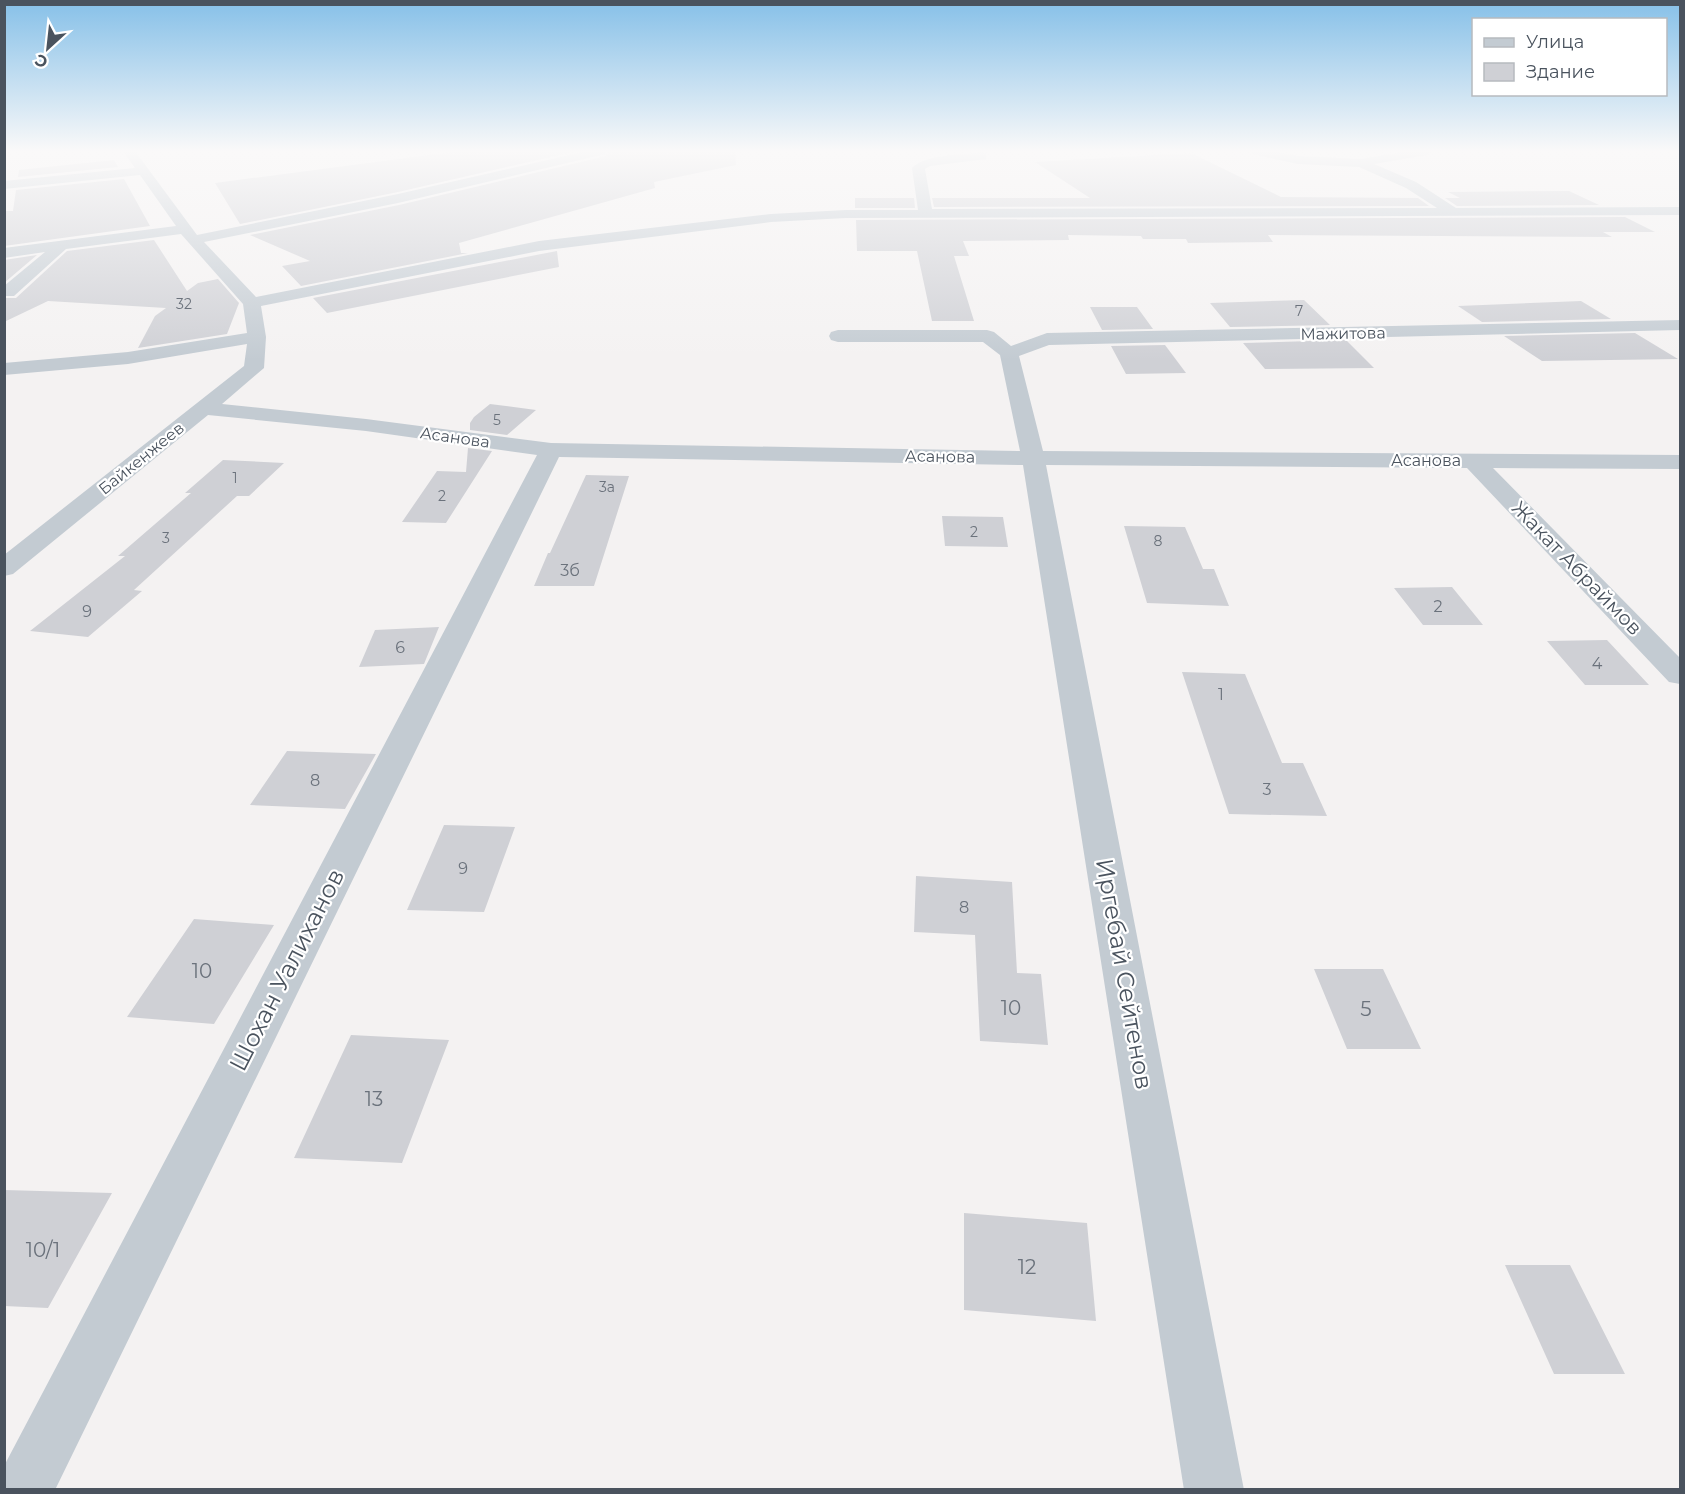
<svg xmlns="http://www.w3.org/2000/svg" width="1685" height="1494" font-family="Montserrat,sans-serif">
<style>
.building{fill:#cfd0d5}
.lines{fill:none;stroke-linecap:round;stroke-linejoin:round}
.street{fill:#c3cbd2;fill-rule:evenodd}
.labels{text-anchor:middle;stroke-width:4.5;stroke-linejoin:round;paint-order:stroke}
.far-number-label{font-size:14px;fill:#6b727c}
.far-street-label{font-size:16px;fill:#4a535e;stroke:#fff}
.number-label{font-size:16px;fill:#6b727c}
.street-label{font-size:20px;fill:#4a535e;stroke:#fff}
.near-number-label{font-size:20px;fill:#6b727c}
.near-street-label{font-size:24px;fill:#4a535e;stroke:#fff}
</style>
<rect width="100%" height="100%" fill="#f4f2f2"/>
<!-- building -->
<path class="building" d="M459,151H577L398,192L240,224L215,183Z
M609,151H735L736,165L654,182L655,188L459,243L461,253H468L301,286L282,266L310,261L250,235L399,205L606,156Z
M1191,153L1281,197L1418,198L1429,206L934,207L932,198H1090L1035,162Z
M114,160L118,167L18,177L19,170Z
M124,179L150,226L4,246V211H13L16,190Z
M1569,191L1599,205L1457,206L1445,198H1460L1448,192Z
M855,198H914L915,208H855Z
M1625,217L1655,232H1603L1612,237L1268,235L1273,242L1188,243L1186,239H1143L1141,236L1068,235L1069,240L963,241L969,256H954L974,321H932L917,251H857L856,220Z
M154,240L187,291L198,283L218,279L239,303L227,334L138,348L155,316L166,308L48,301L4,322V298H16L67,251Z
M557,251L559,267L327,313L313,298Z
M37,255L4,283V260Z
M1304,300L1330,325L1230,327L1210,303Z
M1581,301L1611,319L1482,322L1458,306Z
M1090,307H1137L1153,329L1102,330Z
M1635,333L1678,359L1542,361L1504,336Z
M1346,340L1374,368L1265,369L1243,343Z
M1165,345L1186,373L1126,374L1111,346Z
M490,404L536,410L507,435L470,430V423L474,417Z
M468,448L492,451L446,523L402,522L437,471L466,472Z
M223,460L284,463L249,496H237L134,590L142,591L88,637L30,631L125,556H118L191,493H185Z
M586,475L629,476L594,586H534L548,553H550Z
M942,516L1003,517L1008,547L945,546Z
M1124,526L1185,527L1203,569H1214L1229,606L1147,603Z
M1452,587L1483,625H1423L1394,588Z
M439,627L424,664L359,667L375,630Z
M1607,640L1649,685H1585L1547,641Z
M1182,672L1245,674L1282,763H1303L1327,816L1229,814Z
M287,751L376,754L345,809L250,805Z
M444,825L515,827L484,912L407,910Z
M916,876L1012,882L1017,973L1041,974L1048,1045L980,1041L975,935L914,932Z
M194,919L274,925L214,1024L127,1017Z
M1314,969H1383L1421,1049H1347Z
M351,1035L449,1040L402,1163L294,1158Z
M4,1190L112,1193L48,1308L4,1306Z
M964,1213L1087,1223L1096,1321L964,1310Z
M1505,1265H1570L1625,1374H1554Z"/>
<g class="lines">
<!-- street -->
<path class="street" d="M123,151H135L197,235L398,194L587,151H607L605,154L398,203L204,242L256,297L539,241L771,214L846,210H918L912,168C925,154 963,155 982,152L986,153V159L930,166L925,169L932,209L1437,208L1406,188L1359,167L1298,164L1252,154L1250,151H1272L1298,156L1361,159L1408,151H1433L1427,155L1374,164L1416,182L1456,208L1680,207V215L846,218L771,222L539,251L261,306L266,337L264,368L222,404L366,419L551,443L1020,451L1000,355L983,342H838L831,340L829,336L831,332L838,330H987L994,332L1011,346L1047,333L1680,320V330L1049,345L1019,356L1043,451L1680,455V469L1493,468L1680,658V684L1669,682L1467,468L1046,465L1244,1490H1184L1023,465L559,457L55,1490H4V1466L537,455L366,431L208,415L13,574L4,576V555L244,366L247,344L128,364L4,375V363L128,352L247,333L243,304L181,234L66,249L14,296H4V286L45,252L4,258V248L176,226L140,175L4,189V181L135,168Z"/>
</g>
<!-- sky -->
<linearGradient id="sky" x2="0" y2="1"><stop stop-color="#86c0e8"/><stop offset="0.42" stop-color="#faf9f9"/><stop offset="1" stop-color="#faf9f9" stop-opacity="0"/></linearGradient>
<rect width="1685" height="360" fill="url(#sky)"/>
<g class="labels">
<!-- far-number labels -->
<g class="far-number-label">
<text x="184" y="309">32</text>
<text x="1299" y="316">7</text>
<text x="497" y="425">5</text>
<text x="235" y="483">1</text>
<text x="607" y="492">3а</text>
<text x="442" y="501">2</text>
<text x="974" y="537">2</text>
<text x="166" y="543">3</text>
<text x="1158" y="546">8</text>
</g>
<!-- far-street labels -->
<g class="far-street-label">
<text transform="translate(1343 333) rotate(-1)" y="6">Мажитова</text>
<text transform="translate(455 437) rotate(8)" y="6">Асанова</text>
<text transform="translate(940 456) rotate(1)" y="6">Асанова</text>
<text transform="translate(141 458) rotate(-39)" y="6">Байкенжеев</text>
<text x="1426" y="466">Асанова</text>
</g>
<!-- number labels -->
<g class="number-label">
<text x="570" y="576">3б</text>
<text x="1438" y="612">2</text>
<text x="87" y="617">9</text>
<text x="400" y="653">6</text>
<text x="1597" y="669">4</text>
<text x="1221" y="700">1</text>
<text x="315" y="786">8</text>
<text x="1267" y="795">3</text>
<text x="463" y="874">9</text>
<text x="964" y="913">8</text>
</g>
<!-- street labels -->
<g class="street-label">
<text transform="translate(1577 568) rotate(46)" y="7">Жакат Абраймов</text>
</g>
<!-- near-number labels -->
<g class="near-number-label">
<text x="202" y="978">10</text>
<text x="1011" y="1015">10</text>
<text x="1366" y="1016">5</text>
<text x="374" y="1106">13</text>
<text x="43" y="1257">10/1</text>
<text x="1027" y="1274">12</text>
</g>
<!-- near-street labels -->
<g class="near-street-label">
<text transform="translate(287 970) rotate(-63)" y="8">Шохан Уалиханов</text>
<text transform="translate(1124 974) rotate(80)" y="8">Иргебай Сейтенов</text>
</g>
</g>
<!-- border -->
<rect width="1685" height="1494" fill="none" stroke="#4a535e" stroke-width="12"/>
<!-- legend -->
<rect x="1472" y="18" width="195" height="78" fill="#ffffff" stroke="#b7babf" stroke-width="1.5"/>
<rect x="1484" y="38" width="30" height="9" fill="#c3cbd2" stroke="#b7babf" stroke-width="1.5"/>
<text x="1526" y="48" font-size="18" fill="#4a535e">Улица</text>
<rect x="1484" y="63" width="30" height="18" fill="#cfd0d5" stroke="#b7babf" stroke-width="1.5"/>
<text x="1526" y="78" font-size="18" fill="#4a535e">Здание</text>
<!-- north arrow -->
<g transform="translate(48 48) rotate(207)" stroke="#ffffff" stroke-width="4.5" paint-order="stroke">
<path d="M0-4.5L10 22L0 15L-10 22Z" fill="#4a535e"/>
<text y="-9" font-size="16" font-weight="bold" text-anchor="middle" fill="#4a535e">С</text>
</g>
</svg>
